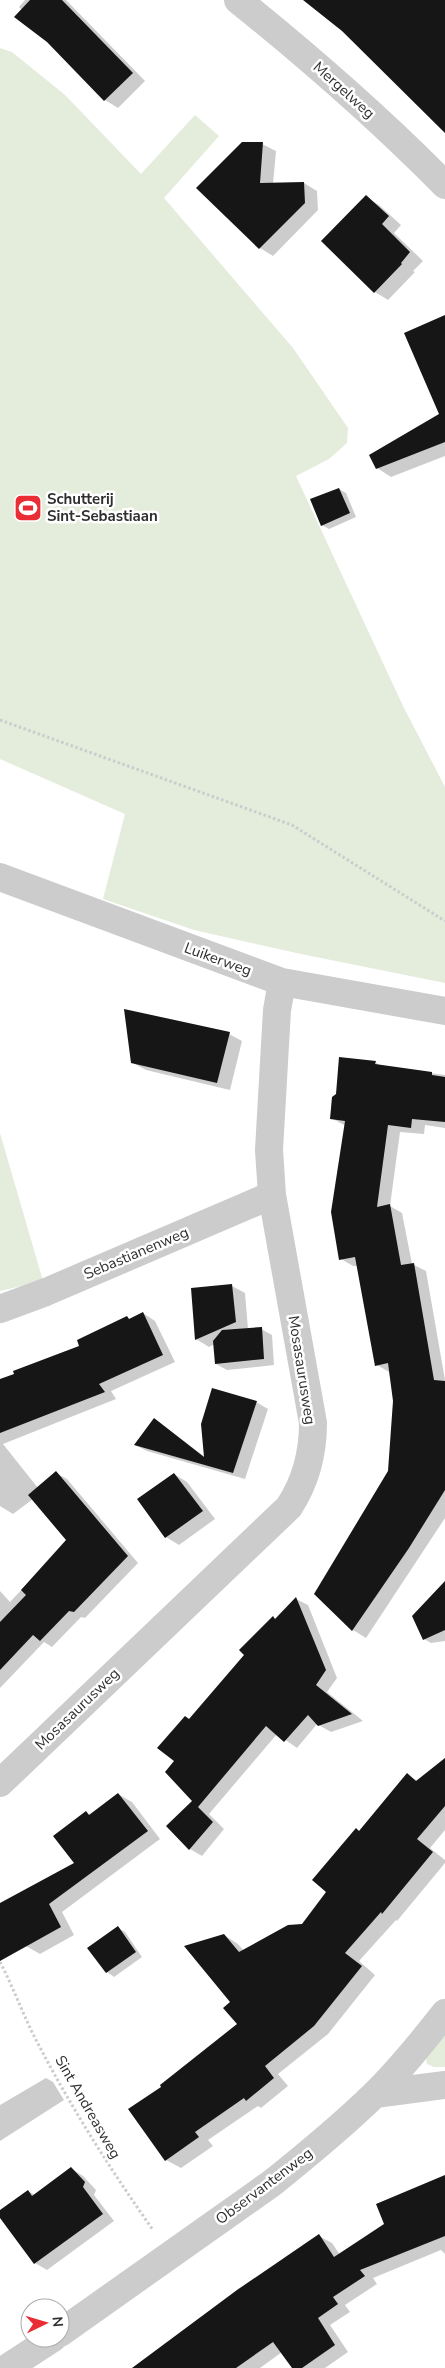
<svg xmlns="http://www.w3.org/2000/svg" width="445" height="2368" font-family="'Nunito Sans',sans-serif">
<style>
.green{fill:#e4ecdc}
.shadow{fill:#0003}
.building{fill:#161616}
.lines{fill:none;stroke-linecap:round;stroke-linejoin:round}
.path{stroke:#ccc;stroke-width:3;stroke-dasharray:2.5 2.5;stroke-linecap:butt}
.street{stroke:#ccc;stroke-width:28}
.labels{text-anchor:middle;stroke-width:5;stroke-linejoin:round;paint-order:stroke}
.street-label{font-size:15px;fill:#2f2f2f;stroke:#fff}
.poi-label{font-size:15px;font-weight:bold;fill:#2f2f2f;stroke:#fff;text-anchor:start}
</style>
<rect width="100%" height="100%" fill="#fff"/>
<!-- green -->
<path class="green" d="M0,48L12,52L65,95L141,174L195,115L219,136L164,198L293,348L348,428L347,443L329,459L296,476L403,706L445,787V983L301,954L194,930L103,899L125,814L0,759Z
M0,1133L43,1281L0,1291Z
M445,2032V2067H434L427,2064L426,2058Z"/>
<!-- shadow -->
<path class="shadow" d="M25,0H66L145,81L118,108L105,100L19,7Z
M262,144L276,151L273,184L304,183L317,191L318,210L273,256L260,248L198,188Z
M366,197L379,205L401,225L394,233L423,261L413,271L415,272L388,300L375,292L323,241Z
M445,317V456L391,477L377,468L441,415Z
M339,489L346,493L356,517L329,529L322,525Z
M229,1034L242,1041L230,1090L146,1070L133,1063Z
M375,1062L382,1067L445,1075V1128L425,1125L424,1134L400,1132L390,1206L402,1213L412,1264L426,1271L445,1380V1518L366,1638L353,1630L315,1594L389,1471L394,1400L389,1372L377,1365L358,1266H353L341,1259L346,1126L331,1118Z
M232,1286L245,1293L248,1329H261L272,1335L274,1365L227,1370L216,1364L215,1344L209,1347L196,1339Z
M143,1313L155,1321L175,1362L111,1391L116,1399L3,1444L38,1488L56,1473L67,1479L138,1563L85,1618L81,1617L52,1647L44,1642L0,1688V1591L10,1602L68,1540L33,1499L13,1514L0,1506V1381L81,1346L127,1318L131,1320Z
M256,1402L268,1409L245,1479L147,1451L135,1445L155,1419L205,1457Z
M174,1474L187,1482L215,1519L179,1545L166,1537L138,1499Z
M445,1593V1641L431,1643L424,1639Z
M296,1599L308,1605L337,1678L327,1692L363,1721L331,1732L317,1724L297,1748L277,1734L209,1814L224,1829L202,1856L190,1849L168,1826L194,1801L176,1761L190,1720L276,1619Z
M445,1760V1830L430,1848L445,1860V1863L397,1921L396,1920L359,1961L375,1975L328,2034L278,2074L288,2086L261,2108L258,2106L208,2140L213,2146L181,2168L166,2160L163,2087L239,2024L232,2002L224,1935L238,1944L244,1951L303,1925L328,1892L356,1829L360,1832L407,1775L418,1781Z
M118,1794L132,1802L160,1839L62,1912L74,1935L40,1954L26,1946L2,1903L75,1864L86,1813L91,1815Z
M118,1928L125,1932L142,1957L114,1977L107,1972L89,1948Z
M46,2078L53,2082L64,2100L0,2141V2105Z
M72,2169L83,2176L96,2190L94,2195L114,2221L47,2270L35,2263L0,2216V2212L28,2191L35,2195Z
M445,2176V2254L441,2250L373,2278L377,2284L345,2305L350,2312L330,2325L348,2352L325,2368H293L282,2352L260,2368H134L319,2236L332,2243L340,2255L386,2224Z"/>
<!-- building -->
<path class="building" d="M30,0H62L133,73L104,101L47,42L14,17Z
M303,0H445V133L342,31Z
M242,142H263L260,183L304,182L305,203L259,249L196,188Z
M366,195L389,216L382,224L410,252L401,263L402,264L374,293L321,241Z
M445,315V442L376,469L369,455L439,414L404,333Z
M339,488L350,513L321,526L310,499Z
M124,1009L230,1032L217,1083L131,1063Z
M339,1057L376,1061L375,1064L432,1072V1075L445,1077V1122L412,1119L411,1128L388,1125L377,1207L390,1204L401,1265L414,1263L434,1380L445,1381V1490L409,1548L352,1631L314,1594L388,1471L393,1401L388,1363L375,1366L355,1257L339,1260L331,1212L345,1121L330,1119L332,1097L336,1094Z
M232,1284L236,1322L195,1340L191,1288Z
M143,1312L163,1355L99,1384L105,1392L0,1433V1379L14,1374L13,1371L79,1346L77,1340L127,1316L129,1319Z
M262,1327L264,1359L215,1364L213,1341L222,1330Z
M212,1388L257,1401L233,1473L134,1445L154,1418L204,1457L201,1424Z
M56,1471L128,1556L74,1612L69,1611L40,1641L33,1635L0,1670V1622L26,1595L21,1590L66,1540L28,1495Z
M174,1473L203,1511L165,1538L137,1499Z
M445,1581V1630L423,1640L412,1616Z
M296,1597L326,1670L316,1685L352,1714L318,1726L308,1715L284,1742L266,1726L198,1807L213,1822L189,1850L166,1826L192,1801L165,1772L174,1761L157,1748L185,1716L189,1719L244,1655L239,1650L273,1616L275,1619Z
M445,1758V1806L417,1839L433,1852L382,1914L381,1912L345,1953L362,1966L314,2026L265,2066L274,2078L246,2101L244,2098L195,2132L199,2137L165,2161L128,2109L161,2087L160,2085L237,2024L223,2008L230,2002L184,1946L224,1934L239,1952L288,1925L302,1924L326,1892L312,1880L356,1828L359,1831L407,1773L416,1781Z
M118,1793L148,1831L49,1904L61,1927L0,1961V1903L74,1863L53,1836L86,1811L89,1815Z
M118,1926L136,1952L106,1973L87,1948Z
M71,2167L85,2182L83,2187L103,2214L34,2264L0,2218V2210L28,2190L32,2196Z
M445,2175V2236L360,2270L365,2276L333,2297L338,2304L318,2318L335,2345L302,2368H292L273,2342L236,2368H132L237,2290L319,2234L334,2257L384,2224L376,2204Z"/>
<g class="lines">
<!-- path -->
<path class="path" d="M0,720L292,825L445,921
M0,1962C12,1985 21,2009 32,2032C67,2101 108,2166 153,2230"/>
<!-- street -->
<path class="street" d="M238,0C310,58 380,119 445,185
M0,877L282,982L445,1011
M0,1309L46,1292L272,1195
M0,1783L289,1507C306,1481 313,1454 313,1423L272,1195L269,1150L277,1010L282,982
M375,2094L445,2085
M60,2333L272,2183C307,2155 342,2126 374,2095C400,2070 423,2041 445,2013
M7,2368L53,2338"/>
</g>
<!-- icons -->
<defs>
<symbol id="stadium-square" viewBox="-11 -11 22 22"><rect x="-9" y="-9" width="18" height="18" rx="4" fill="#ea2c34" stroke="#fff"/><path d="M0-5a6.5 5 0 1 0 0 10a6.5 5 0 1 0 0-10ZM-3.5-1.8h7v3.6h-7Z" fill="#fff"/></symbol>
</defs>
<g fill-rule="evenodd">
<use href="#stadium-square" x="12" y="492" width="32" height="32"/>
</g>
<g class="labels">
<!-- street labels -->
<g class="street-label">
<text transform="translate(344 90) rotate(42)" y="5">Mergelweg</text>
<text transform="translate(218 959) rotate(20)" y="5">Luikerweg</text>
<text transform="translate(136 1253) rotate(-23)" y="5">Sebastianenweg</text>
<text transform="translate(302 1370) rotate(81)" y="5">Mosasaurusweg</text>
<text transform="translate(77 1709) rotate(-44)" y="5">Mosasaurusweg</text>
<text transform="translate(88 2107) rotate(60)" y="5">Sint Andreasweg</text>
<text transform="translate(264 2186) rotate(-37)" y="5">Observantenweg</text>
</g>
<!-- poi labels -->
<g class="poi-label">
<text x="47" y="504">Schutterij<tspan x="47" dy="17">Sint-Sebastiaan</tspan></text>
</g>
</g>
<!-- north arrow -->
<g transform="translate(45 2323) rotate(85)"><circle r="24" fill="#ffffff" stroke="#acacac"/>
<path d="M0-4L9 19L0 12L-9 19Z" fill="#ea2c34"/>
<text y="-8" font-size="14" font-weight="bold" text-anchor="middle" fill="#2f2f2f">N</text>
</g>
</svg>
